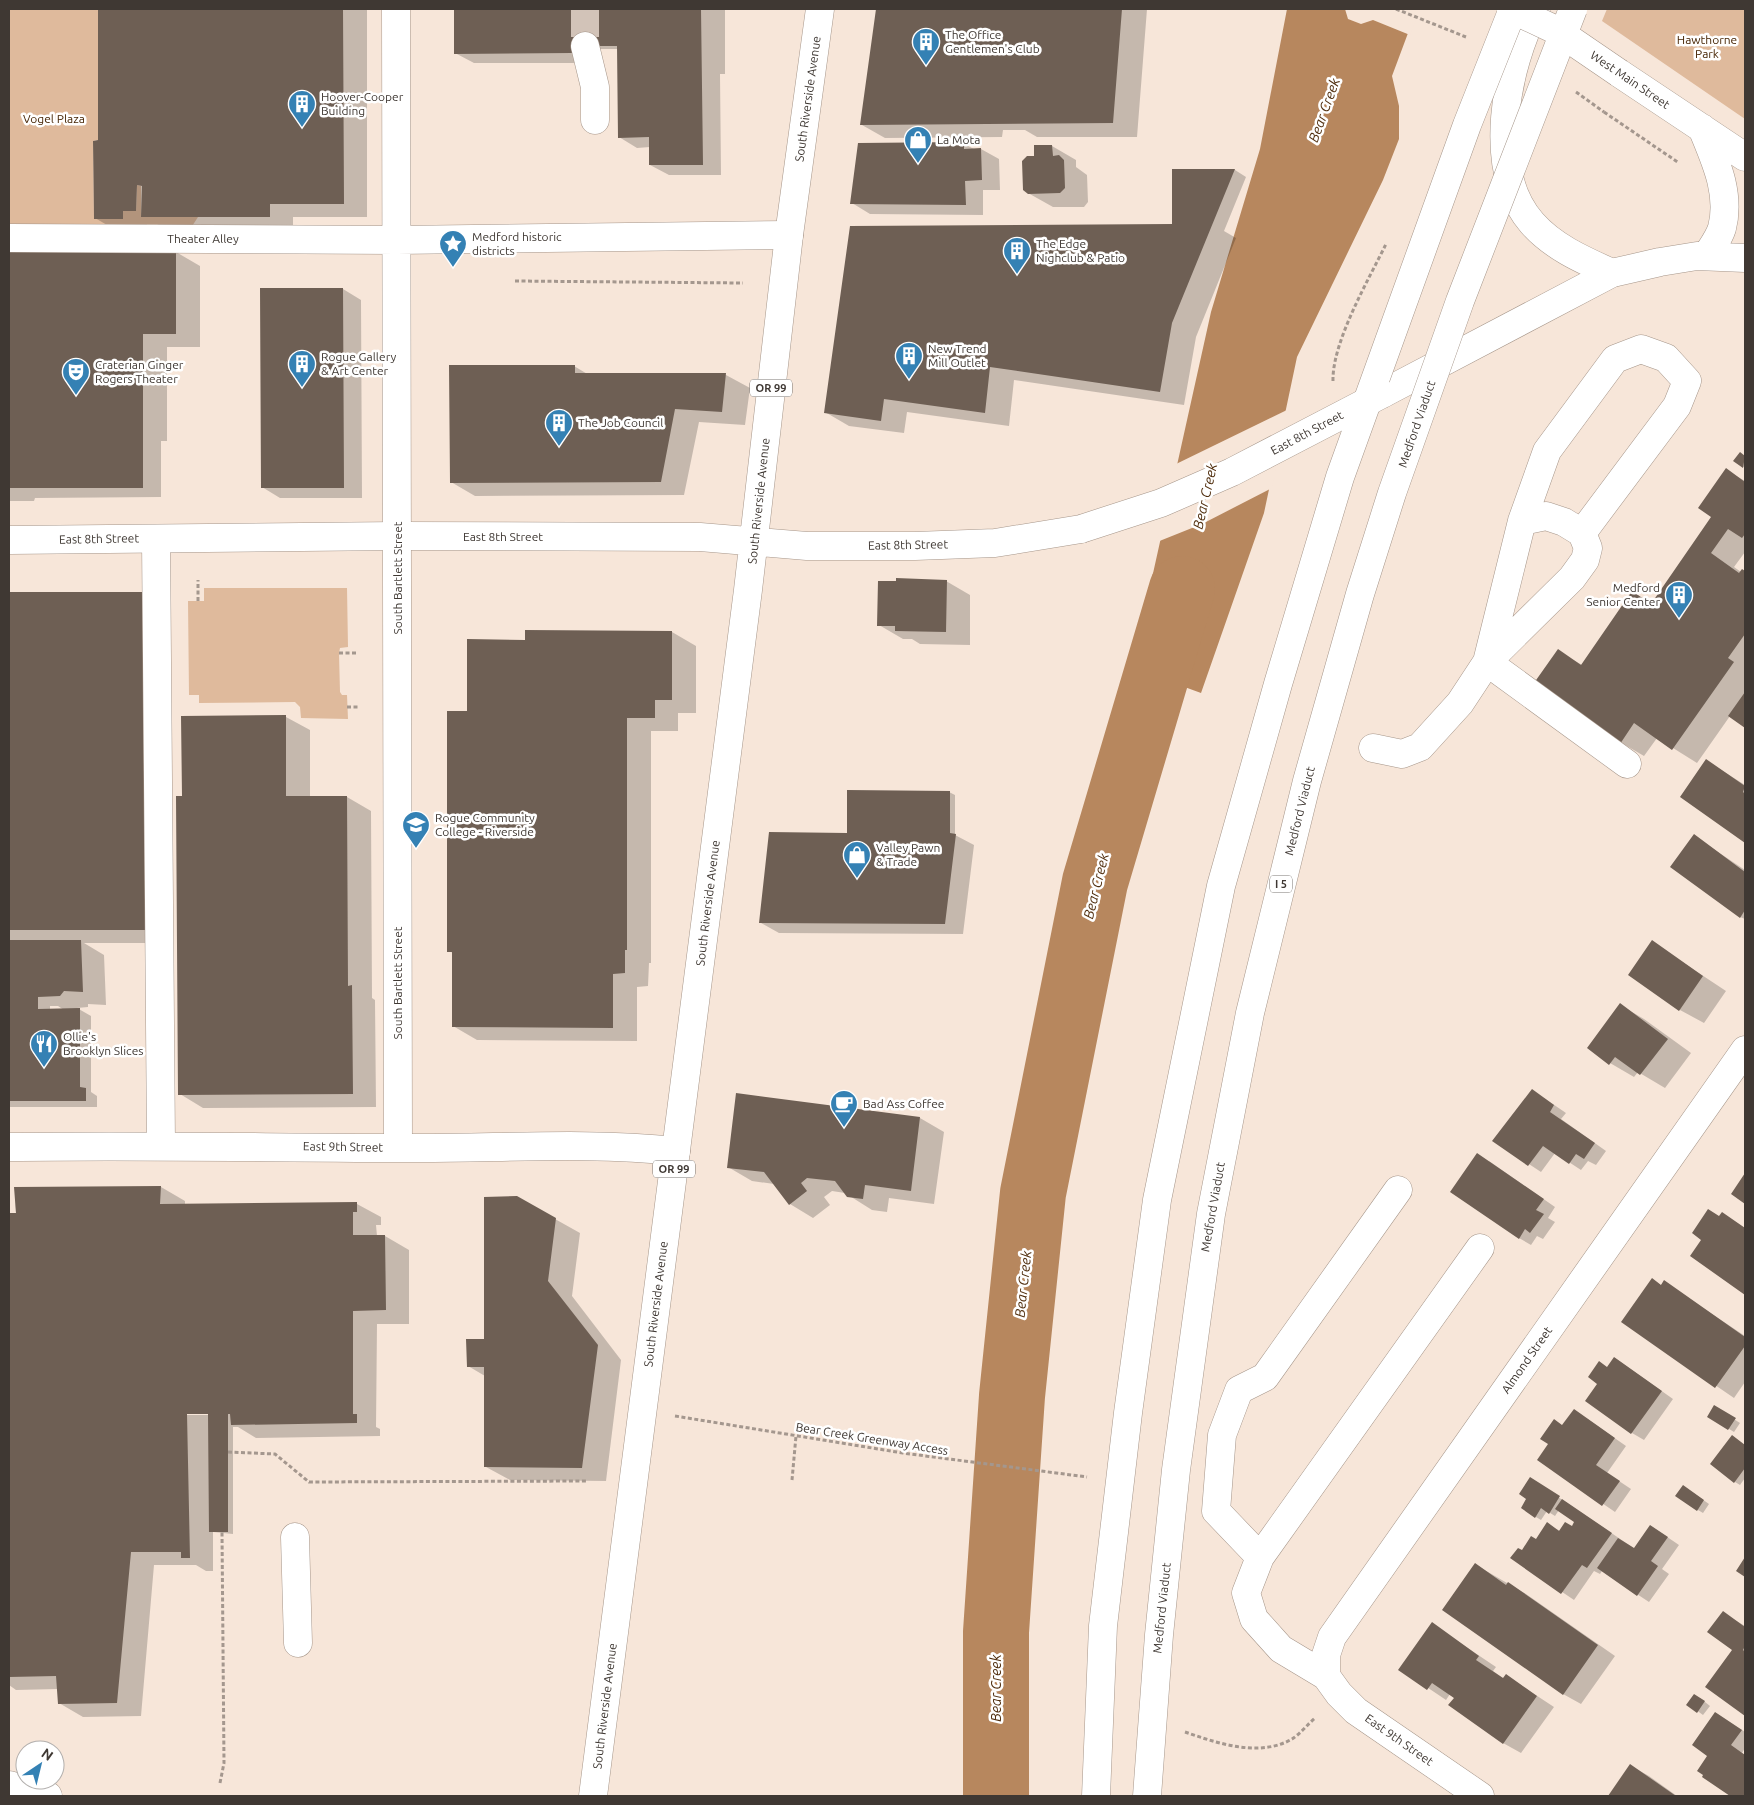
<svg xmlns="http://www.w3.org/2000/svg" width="1754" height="1805" font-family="Ubuntu,sans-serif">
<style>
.green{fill:#dfba9c}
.water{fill:#b7875e}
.pier{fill:#f7e6d9}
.shadow{fill:#0003;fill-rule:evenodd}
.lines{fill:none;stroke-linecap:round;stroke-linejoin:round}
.river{stroke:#b7875e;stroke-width:66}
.building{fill:#6e5f54}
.minor-tunnel{stroke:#d2c3b8;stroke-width:28;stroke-dasharray:28 14;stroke-linecap:butt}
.minor-casing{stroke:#a6968a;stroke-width:29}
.major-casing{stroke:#a6968a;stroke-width:29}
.path{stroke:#a4978e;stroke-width:3;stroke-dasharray:4 2.5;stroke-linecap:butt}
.minor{stroke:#fff;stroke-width:28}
.major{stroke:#fff;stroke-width:28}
.major-bridge-casing{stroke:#a6968a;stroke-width:29;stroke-linecap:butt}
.highway-bridge-casing{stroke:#a6968a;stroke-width:29;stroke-linecap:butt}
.path-bridge{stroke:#a4978e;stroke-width:3;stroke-dasharray:4 2.5;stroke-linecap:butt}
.major-bridge{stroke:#fff;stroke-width:28}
.highway-bridge{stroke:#fff;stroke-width:28}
.labels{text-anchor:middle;stroke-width:5;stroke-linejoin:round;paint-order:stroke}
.shield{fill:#fff;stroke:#797470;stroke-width:1}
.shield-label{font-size:11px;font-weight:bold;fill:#3f3833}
.poi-label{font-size:12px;fill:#3f3833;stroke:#fff;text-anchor:start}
.park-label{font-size:12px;fill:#452403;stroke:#fff}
.street-label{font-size:12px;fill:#3f3833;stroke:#fff}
.water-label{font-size:14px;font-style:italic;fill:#512f0f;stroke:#fff}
</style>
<rect width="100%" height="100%" fill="#f7e6d9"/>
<!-- green -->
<path class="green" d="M9,9H98V140L93,141L94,219H123V211H136L137,185L141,186V217H198L176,251H9Z
M1607,9H1745V119L1602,21Z
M204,588H347L348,647L340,648L339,653L340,692L342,695H347L348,719L301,718L300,707L295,702L199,703V695H189L188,601H204Z"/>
<!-- water -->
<path class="water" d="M1287,9H1417L1392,76L1399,106V139L1383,180L1297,357L1264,513L1201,693L1138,670L1140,632L1211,312L1260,149Z"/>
<!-- pier -->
<path class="pier" d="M1345,9H1420L1410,35L1373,20L1361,24L1348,19Z
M1289,409L1272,488L1202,524L1157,542L1174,465Z"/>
<!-- shadow -->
<path class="shadow" d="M99,9H367V217H293V230H166L157,224H147V232H119L95,218L100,142Z
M455,9L618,11V9H725V74H720L721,175H669L650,165V147L637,148L619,137L618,49H590V63H474L455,53Z
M877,9H1147L1137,137H1037L1025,130H1003L1002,137L885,138L862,125Z
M964,144L974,149H981L999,159L1000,190H983V215L870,214L852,203Z
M1052,146L1076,160V167L1087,175L1088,202L1084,207H1053L1028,193L1035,157Z
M1174,170H1235L1246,177L1224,231L1236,238L1196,337L1184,405L1014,380L1009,426L907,412L904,433L849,426L825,412L1173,225Z
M9,252H176L200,266V347H167V441H161V497L35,498L34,501H9Z
M343,289L361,300L362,498H280L262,487Z
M574,366L589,375H726L750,388L745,425L699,422L684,495L475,496L451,482Z
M1740,453L1745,456V468L1735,461Z
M1726,470L1745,481V552L1734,567L1741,572L1743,570L1745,572V727L1730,716L1697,763L1657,738L1644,756L1620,742L1558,651L1582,665L1633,592L1652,604L1713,517Z
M946,581L970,595V645L920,644L912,639H903L879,625Z
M9,593H145L170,943H84L104,955L106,1005L88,1004V1007L77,1008L91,1016V1092L97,1096V1107H9ZM50,1006H58L64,1010H50Z
M526,631L672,632L696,646V713H678V731H651V963H649L648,986L637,987V1041L477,1040L453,1026V953L449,951L468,713L526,641Z
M286,717L310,730V797H347L371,811L372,998L375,1000L376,1107L203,1108L180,1094L183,798Z
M1707,761L1745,785V842L1681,796Z
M949,792L955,795V835L974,845L963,934L779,933L761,923L848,834Z
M1694,836L1745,870V919L1740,917Z
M1652,942L1726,991L1704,1023L1680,1010Z
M1620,1005L1644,1019L1691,1053L1665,1088L1638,1072L1634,1077L1610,1063Z
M1544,1098L1566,1113L1561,1119L1606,1151L1596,1165L1588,1161L1581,1170L1555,1153L1541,1172L1494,1141Z
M920,1118L944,1132L934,1204L889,1198L887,1212L872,1210L845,1193L832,1191L824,1197L830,1205L813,1218L790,1204L774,1184L752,1181L728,1167Z
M1489,1161L1555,1207L1548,1218L1555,1222L1543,1239L1537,1236L1531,1245L1519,1238Z
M161,1187L185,1201V1205L357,1204L381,1217V1225H376L377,1236H385L409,1250V1324H377L376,1427L380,1429V1436L256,1438L238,1427H233V1534L213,1532V1571H206L196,1565H154L141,1716L83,1717L59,1703L58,1689L16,1690L9,1685V1215H16L15,1188ZM181,1413H210V1415H181Z
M1722,1213L1745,1228V1293L1691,1256Z
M555,1219L580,1233L572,1296L621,1360L606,1481L510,1480L486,1467L485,1376L468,1366Z
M1664,1282L1745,1336V1382L1734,1398L1623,1322Z
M1615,1358L1673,1399L1644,1440L1632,1433L1608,1368Z
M1715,1407L1740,1423L1734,1432L1708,1416Z
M1586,1418L1626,1446L1607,1473L1631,1489L1615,1512L1539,1460L1563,1426Z
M1737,1440L1745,1446V1478L1740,1485L1735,1482Z
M1536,1482L1635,1549L1651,1526L1679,1545L1662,1569L1669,1574L1649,1602L1602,1571L1600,1574L1594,1571L1574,1600L1512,1558L1536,1540L1548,1524L1560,1531L1572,1527L1576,1522L1559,1510L1555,1516L1547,1511L1541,1520L1536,1517Z
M1689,1490L1709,1504L1703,1513L1698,1510Z
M1476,1565L1526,1594L1615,1656L1581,1704L1563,1694Z
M1723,1613L1745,1626V1714L1707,1687L1733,1650Z
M1432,1624L1496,1667L1493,1671L1504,1679L1507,1676L1554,1707L1521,1753L1503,1743L1450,1694L1446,1700L1400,1669Z
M1700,1698L1710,1706L1703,1715L1688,1704Z
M1716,1713L1745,1732V1748L1742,1753L1745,1755V1796H1732L1704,1777Z
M1631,1766L1649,1776L1677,1796H1609Z"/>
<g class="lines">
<!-- river -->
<path class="river" d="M996,1796V1632L1012,1396L1033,1193L1095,882L1182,589"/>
</g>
<!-- building -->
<path class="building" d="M98,9H343L344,204H270V217H141L142,186L137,185L136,211H123V219H94L93,141L98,140Z
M454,9H701L703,165H649V137L618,138L617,46H572V53L454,54Z
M876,9H1122L1113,123L860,125Z
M964,142V149L981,148L982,180L965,181L966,205L850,204L858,143Z
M1034,145H1052L1053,156L1059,155L1064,160L1065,188L1060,193L1028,194L1023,190L1022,161L1027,156H1034Z
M1172,169H1235L1172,323L1160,392L990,367L985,413L884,399L881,421L824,413L850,226L1172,224Z
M9,251H176V334H143V488H9Z
M260,288H343L344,488H261Z
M449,365H575V373H726L722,412L675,409L661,482L450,483Z
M1740,452L1745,456L1743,468L1733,461Z
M1726,468L1745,482V534L1742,538L1728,529L1711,553L1739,573L1742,569L1745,571V634L1728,658L1734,662L1672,750L1634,723L1620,744L1534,683L1558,649L1581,665L1632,591L1651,604L1711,517L1698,508Z
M896,578L947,580L946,632L895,631V626H877L878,581H896Z
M9,592H146V930H9Z
M525,630L672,631V700H655V718H627V950H625V973L613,974V1028L452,1027V952H447V711H467V639L525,640Z
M1745,692V728L1728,716Z
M286,715V796H347L348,986L352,985L353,1094L178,1095L176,796H182L181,716Z
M1706,759L1745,786L1743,792L1745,794V843L1680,797Z
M847,790L950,791V833L956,834L945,924L759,923L769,832L847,833Z
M1694,834L1745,872V910L1740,918L1670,867Z
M9,940H81L83,992L64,991L60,996L38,997V1009L80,1008V1087L86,1088V1101H9Z
M1652,940L1703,976L1679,1011L1628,975Z
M1620,1003L1668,1039L1640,1075L1615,1057L1609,1065L1587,1048Z
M1532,1089L1554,1105L1550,1112L1595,1143L1584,1159L1576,1154L1569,1164L1543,1146L1528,1166L1492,1141Z
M736,1093L920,1117L911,1191L865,1185L863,1199L847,1197L835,1181L807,1178L801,1183L807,1191L789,1205L764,1172L727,1168Z
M1477,1153L1544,1199L1536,1210L1544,1214L1530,1233L1525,1229L1519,1239L1450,1192Z
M1745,1173V1204L1731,1194Z
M161,1186L160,1204L357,1202V1212H353V1235H385L386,1310L353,1311V1414H357V1423L231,1425L230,1414H228V1532H209L208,1414H187L190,1558H181V1552H131L117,1703L58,1704L56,1676L9,1677V1213H16L14,1187Z
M517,1196L556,1218L548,1281L598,1345L582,1468L484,1467V1367H467L466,1339H484V1197Z
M1708,1209L1719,1216L1722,1212L1745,1228V1295L1690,1256L1701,1240L1692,1233Z
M1652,1278L1661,1285L1664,1280L1745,1337V1346L1715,1388L1621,1322Z
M1614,1357L1662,1391L1631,1434L1585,1401L1597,1384L1588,1377L1599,1361L1607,1367Z
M1714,1405L1736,1418L1728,1430L1707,1417Z
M1574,1409L1615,1438L1596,1465L1620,1481L1602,1506L1537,1460L1548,1444L1540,1439L1554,1419L1562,1425Z
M1732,1435L1745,1445V1468L1734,1483L1710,1464Z
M1530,1477L1560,1496L1549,1514L1541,1508L1535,1518L1521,1508L1526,1499L1519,1494Z
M1683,1485L1704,1500L1697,1511L1675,1496Z
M1562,1499L1612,1533L1587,1568L1582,1565L1561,1594L1510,1558L1518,1548L1522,1550L1531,1536L1536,1539L1547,1522L1559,1531L1565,1522L1572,1526L1574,1522L1555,1509Z
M1650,1525L1668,1537L1651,1561L1658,1566L1637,1596L1597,1568L1618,1538L1634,1548Z
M1745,1557V1577L1736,1571Z
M1475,1563L1506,1585L1508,1582L1598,1645L1563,1695L1442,1610Z
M1723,1611L1745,1627V1646L1743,1650L1745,1652V1716L1705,1687L1732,1650L1707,1632Z
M1432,1622L1479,1656L1476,1660L1503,1678L1506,1674L1537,1696L1503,1744L1448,1705L1454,1698L1432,1683L1427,1690L1398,1670Z
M1694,1694L1705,1701L1697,1713L1686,1705Z
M1715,1712L1742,1730L1731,1745L1745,1755V1796H1730L1702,1777L1703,1775L1697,1771L1707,1756L1692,1745Z
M1630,1764L1676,1796H1608Z"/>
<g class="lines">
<!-- minor-tunnel -->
<path class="minor-tunnel" d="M585,9V46"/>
<defs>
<path id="minor" d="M396,9L398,1147
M1536,9C1506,66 1485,169 1532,223C1553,247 1583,260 1612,273
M585,46L595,87V120
M9,238L397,240L789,235
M1582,533L1677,406L1687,381L1666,358L1641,349L1615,359L1547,451L1522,521L1487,662L1627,764
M156,539L161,1145
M1373,748L1402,754L1420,747L1460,703L1487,662L1572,578L1585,560L1588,548L1582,533L1564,522L1546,516L1522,521
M9,1147C146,1145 283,1148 420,1148C506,1148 590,1142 676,1151
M295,1537L298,1643
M1260,1557L1216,1511L1222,1435L1239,1390L1265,1377L1398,1190
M1326,1676V1655L1332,1637L1745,1050
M9,1785L48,1796
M1480,1796L1356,1711L1339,1694L1326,1676L1281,1649L1254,1619L1246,1593L1260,1557L1480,1248"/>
<path id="major" d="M1619,73L1745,157
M1702,128C1715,160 1731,193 1722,228C1719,238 1712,247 1707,255
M1382,394L1612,273L1660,262L1697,256L1745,258
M9,540L397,536L700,537L807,546H915L995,543L1081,529
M593,1796L748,590L789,235L820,9"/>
</defs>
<!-- minor casing -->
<use href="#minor" class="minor-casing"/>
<!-- major casing -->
<use href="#major" class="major-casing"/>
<!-- path -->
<path class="path" d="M1604,112L1679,163
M515,281L743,283
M1333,381C1332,342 1369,279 1386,244
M198,601V580
M339,653H358
M347,707H358
M675,1416L903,1453L1087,1477
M228,1452L275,1454L309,1482L587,1481
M792,1480L796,1436
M1185,1732C1217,1743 1259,1758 1292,1739C1300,1734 1308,1724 1315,1718
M220,1783L224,1763L222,1532"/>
<!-- minor -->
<use href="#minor" class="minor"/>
<!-- major -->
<use href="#major" class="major"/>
<defs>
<path id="major-bridge" d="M1511,9L1556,30L1619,73
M1081,529L1161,503L1232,472L1382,394"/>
<path id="highway-bridge" d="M1096,1796L1103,1626L1128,1413L1157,1200L1221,886L1278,684L1340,477L1467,125L1513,9
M1147,1796L1159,1635L1176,1470L1211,1214L1250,1013L1307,781L1360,594L1392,493L1460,301L1573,9"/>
</defs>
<!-- major-bridge casing -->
<use href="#major-bridge" class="major-bridge-casing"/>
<!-- highway-bridge casing -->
<use href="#highway-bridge" class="highway-bridge-casing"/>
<!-- path-bridge -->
<path class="path-bridge" d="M1396,9L1466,37
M1576,92L1604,112"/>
<!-- major-bridge -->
<use href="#major-bridge" class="major-bridge"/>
<!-- highway-bridge -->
<use href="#highway-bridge" class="highway-bridge"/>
</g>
<!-- icons -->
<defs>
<symbol id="building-pin" viewBox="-11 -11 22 30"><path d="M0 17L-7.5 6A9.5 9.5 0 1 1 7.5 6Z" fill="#3481b4" stroke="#fff"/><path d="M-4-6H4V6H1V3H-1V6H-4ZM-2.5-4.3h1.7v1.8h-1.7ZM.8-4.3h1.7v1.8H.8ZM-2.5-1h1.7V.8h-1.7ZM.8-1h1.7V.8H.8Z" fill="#fff"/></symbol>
<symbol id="shop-pin" viewBox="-11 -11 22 30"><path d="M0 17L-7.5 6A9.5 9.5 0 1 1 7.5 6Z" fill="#3481b4" stroke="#fff"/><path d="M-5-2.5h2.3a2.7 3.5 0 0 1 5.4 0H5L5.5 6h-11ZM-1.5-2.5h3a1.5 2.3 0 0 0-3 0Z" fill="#fff"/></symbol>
<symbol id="sight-pin" viewBox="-11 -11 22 30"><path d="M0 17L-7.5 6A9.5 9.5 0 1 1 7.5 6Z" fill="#3481b4" stroke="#fff"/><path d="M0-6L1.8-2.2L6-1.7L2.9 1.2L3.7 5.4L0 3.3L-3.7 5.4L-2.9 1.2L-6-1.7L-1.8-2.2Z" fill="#fff"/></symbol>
<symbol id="theatre-pin" viewBox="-11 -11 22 30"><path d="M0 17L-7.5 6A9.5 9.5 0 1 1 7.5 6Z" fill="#3481b4" stroke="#fff"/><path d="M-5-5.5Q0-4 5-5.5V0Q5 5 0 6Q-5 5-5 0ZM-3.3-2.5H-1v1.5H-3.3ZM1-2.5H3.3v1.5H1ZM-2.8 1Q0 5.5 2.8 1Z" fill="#fff"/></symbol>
<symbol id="university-pin" viewBox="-11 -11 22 30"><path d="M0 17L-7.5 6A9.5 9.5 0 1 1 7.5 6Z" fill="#3481b4" stroke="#fff"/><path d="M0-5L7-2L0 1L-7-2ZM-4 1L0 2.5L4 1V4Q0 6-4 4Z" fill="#fff"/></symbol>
<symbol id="restaurant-pin" viewBox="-11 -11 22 30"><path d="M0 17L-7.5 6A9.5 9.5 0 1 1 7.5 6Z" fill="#3481b4" stroke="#fff"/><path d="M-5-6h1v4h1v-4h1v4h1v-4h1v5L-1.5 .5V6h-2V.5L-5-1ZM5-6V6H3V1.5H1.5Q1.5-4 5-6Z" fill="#fff"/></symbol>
<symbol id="cafe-pin" viewBox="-11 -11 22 30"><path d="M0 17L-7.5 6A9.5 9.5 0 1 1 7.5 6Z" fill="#3481b4" stroke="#fff"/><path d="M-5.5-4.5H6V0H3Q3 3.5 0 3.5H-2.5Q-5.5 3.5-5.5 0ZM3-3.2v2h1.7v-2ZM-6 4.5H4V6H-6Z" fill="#fff"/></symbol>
</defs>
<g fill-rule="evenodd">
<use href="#building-pin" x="910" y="26" width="32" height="43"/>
<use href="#building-pin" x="286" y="88" width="32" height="43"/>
<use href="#shop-pin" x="902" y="124" width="32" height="43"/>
<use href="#sight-pin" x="437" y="228" width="32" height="43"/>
<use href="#building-pin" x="1001" y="235" width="32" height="43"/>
<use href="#building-pin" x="893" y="340" width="32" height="43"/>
<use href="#building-pin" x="286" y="348" width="32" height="43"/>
<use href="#theatre-pin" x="60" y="356" width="32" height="43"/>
<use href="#building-pin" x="543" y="407" width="32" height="43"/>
<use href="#building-pin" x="1663" y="579" width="32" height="43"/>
<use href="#university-pin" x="400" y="809" width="32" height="43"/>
<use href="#shop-pin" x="841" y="839" width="32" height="43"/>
<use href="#restaurant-pin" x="28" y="1028" width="32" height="43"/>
<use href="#cafe-pin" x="828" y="1088" width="32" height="43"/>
</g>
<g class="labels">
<!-- shield labels -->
<g class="shield">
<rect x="750" y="379.5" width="42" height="17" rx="4"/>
<rect x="1270" y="875.5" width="22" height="17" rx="4"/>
<rect x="653" y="1160.5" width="42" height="17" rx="4"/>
</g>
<g class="shield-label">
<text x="771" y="392">OR 99</text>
<text x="1281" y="888">I 5</text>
<text x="674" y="1173">OR 99</text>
</g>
<!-- poi labels -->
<g class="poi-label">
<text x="945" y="39">The Office<tspan x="945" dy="14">Gentlemen's Club</tspan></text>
<text x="321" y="101">Hoover-Cooper<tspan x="321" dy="14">Building</tspan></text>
<text x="937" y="144">La Mota</text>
<text x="472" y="241">Medford historic<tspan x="472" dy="14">districts</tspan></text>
<text x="1036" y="248">The Edge<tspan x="1036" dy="14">Nighclub &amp; Patio</tspan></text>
<text x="928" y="353">New Trend<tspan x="928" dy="14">Mill Outlet</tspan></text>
<text x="321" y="361">Rogue Gallery<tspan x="321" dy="14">&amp; Art Center</tspan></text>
<text x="95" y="369">Craterian Ginger<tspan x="95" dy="14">Rogers Theater</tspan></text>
<text x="578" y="427">The Job Council</text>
<text x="1660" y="592" text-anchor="end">Medford<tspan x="1660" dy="14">Senior Center</tspan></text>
<text x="435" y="822">Rogue Community<tspan x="435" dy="14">College - Riverside</tspan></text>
<text x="876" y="852">Valley Pawn<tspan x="876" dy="14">&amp; Trade</tspan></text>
<text x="63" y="1041">Ollie's<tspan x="63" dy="14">Brooklyn Slices</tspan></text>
<text x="863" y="1108">Bad Ass Coffee</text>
</g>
<!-- park labels -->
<g class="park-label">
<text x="1707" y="44">Hawthorne<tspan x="1707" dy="14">Park</tspan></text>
<text x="54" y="123">Vogel Plaza</text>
</g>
<!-- street labels -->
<g class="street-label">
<text transform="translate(1630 80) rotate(34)" y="4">West Main Street</text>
<text transform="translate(808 99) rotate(-82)" y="4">South Riverside Avenue</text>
<text x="203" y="243">Theater Alley</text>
<text transform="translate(1417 424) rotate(-71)" y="4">Medford Viaduct</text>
<text transform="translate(1307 433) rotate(-28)" y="4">East 8th Street</text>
<text transform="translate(759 501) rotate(-84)" y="4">South Riverside Avenue</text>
<text x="503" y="541">East 8th Street</text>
<text transform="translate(99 539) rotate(-1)" y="4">East 8th Street</text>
<text transform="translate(908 545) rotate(-1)" y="4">East 8th Street</text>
<text transform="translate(398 578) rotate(-90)" y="4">South Bartlett Street</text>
<text transform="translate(1300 811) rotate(-76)" y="4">Medford Viaduct</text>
<text transform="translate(708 903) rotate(-83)" y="4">South Riverside Avenue</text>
<text transform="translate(398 983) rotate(-90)" y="4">South Bartlett Street</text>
<text transform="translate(343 1147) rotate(1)" y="4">East 9th Street</text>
<text transform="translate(1213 1207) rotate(-80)" y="4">Medford Viaduct</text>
<text transform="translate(656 1304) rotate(-83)" y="4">South Riverside Avenue</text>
<text transform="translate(1527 1360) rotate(-55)" y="4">Almond Street</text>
<text transform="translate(872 1439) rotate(9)" y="4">Bear Creek Greenway Access</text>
<text transform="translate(1162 1608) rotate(-84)" y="4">Medford Viaduct</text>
<text transform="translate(605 1706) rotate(-83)" y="4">South Riverside Avenue</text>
<text transform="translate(1399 1740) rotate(35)" y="4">East 9th Street</text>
</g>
<!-- water labels -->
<g class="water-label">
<text transform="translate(1324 110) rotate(-70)" y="5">Bear Creek</text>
<text transform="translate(1205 496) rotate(-77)" y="5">Bear Creek</text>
<text transform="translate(1096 886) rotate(-76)" y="5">Bear Creek</text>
<text transform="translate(1023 1284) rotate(-84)" y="5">Bear Creek</text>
<text transform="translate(996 1688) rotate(-90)" y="5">Bear Creek</text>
</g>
</g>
<!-- border -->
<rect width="1754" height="1805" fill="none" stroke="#3f3833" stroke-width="20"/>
<!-- north arrow -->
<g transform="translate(40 1765) rotate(35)"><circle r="24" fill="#ffffff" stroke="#b2afad"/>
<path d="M0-4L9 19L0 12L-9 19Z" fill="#3481b4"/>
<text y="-8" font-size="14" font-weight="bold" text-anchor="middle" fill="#3f3833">N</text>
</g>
</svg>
